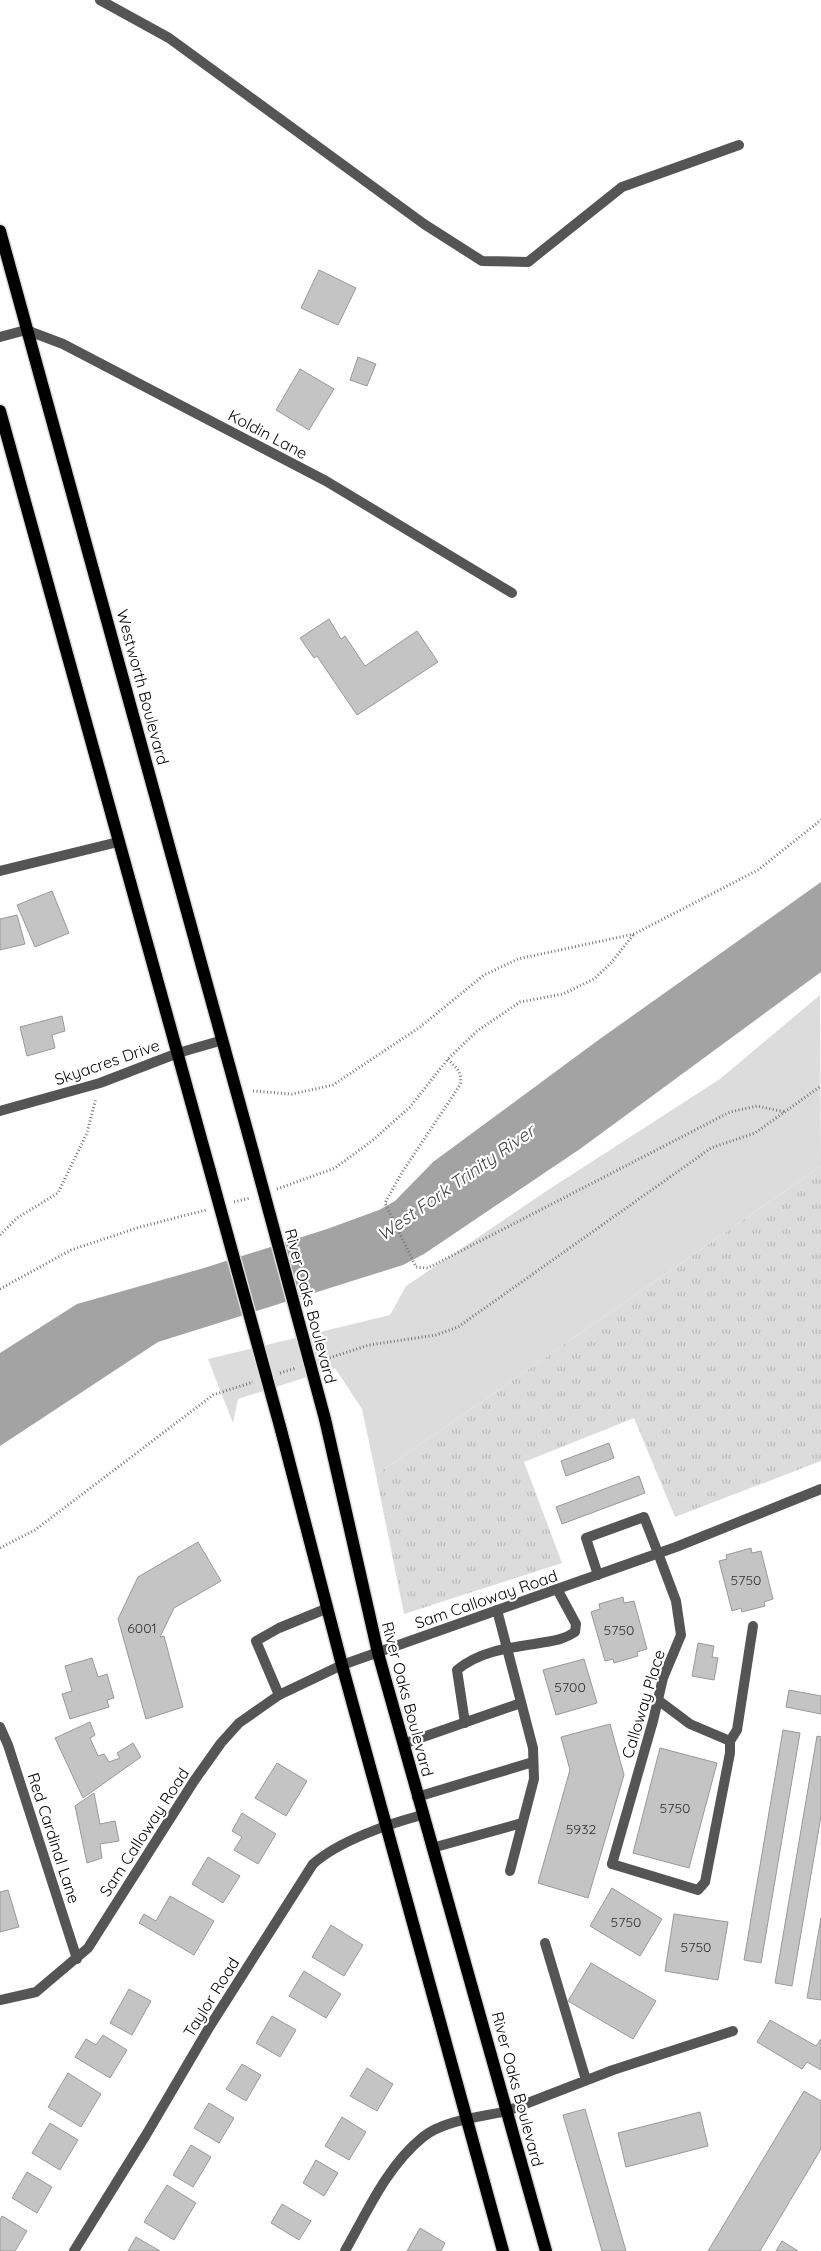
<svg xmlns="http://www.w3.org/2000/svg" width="821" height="2251" font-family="Quicksand,sans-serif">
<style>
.grass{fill:url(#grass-tufts)}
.green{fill:#dcdcdc}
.water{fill:#a3a3a3}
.building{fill:#c4c4c4;stroke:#999}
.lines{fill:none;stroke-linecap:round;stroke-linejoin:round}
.primary-casing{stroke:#dbdbdb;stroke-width:15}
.path{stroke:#777;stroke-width:3;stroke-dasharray:1 2.5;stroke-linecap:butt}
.lane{stroke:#555;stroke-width:10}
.street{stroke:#555;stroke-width:10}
.primary{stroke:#000;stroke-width:12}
.primary-bridge-casing{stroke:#dbdbdb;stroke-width:15;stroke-linecap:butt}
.primary-bridge{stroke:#000;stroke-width:12}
.labels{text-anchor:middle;stroke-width:4.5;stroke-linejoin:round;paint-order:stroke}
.number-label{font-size:14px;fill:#313131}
.street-label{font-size:16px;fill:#000;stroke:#fff}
.water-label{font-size:18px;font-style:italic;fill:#444;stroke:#fff}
</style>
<defs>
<pattern id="grass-tufts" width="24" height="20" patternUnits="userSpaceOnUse" patternTransform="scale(1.25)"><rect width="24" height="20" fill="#dcdcdc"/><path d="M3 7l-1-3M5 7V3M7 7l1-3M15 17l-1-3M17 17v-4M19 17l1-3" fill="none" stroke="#bbb"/></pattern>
</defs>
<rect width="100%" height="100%" fill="#fff"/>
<!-- grass -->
<path class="grass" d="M821,1166V1461L675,1517L634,1418L524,1462L562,1563L404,1614L376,1475Z"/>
<!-- green -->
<path class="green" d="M820,995L821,1166L376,1475L362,1409L335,1368L238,1399L233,1423L208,1359L390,1315L406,1286L548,1190L720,1079Z"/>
<!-- water -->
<path class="water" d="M821,882V972L580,1149L424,1254L403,1265L158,1342L0,1446V1353L77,1304L204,1268L327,1229L379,1210L395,1201L433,1162L597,1041Z"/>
<!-- building -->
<path class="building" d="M319,270L356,288L338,325L301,308Z
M358,357L376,364L367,386L350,380Z
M300,369L334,389L309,430L276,410Z
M329,619L341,639L345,636L365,666L417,631L438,662L357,715L317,656L314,658L300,638Z
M52,891L69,933L35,947L17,905Z
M17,915L25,944L0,950V919Z
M62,1016L65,1031L52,1035L55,1048L27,1056L20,1027Z
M609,1443L614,1458L566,1476L561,1461Z
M639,1476L645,1493L562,1524L556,1507Z
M198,1542L221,1581L174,1608L160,1637L164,1636L183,1707L146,1719L118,1619L138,1577Z
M751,1548L752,1553L761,1551L773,1599L764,1602L765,1606L742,1612L741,1608L732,1611L719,1561L727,1559L726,1555Z
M623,1597L624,1603L634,1601L647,1649L637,1652L638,1656L614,1663L613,1659L605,1661L591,1612L600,1609L599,1604Z
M698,1643L714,1646L712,1657L718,1658L714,1680L692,1676Z
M92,1658L98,1677L107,1674L114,1698L107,1700L109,1707L70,1719L62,1694L72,1691L65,1666Z
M584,1659L597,1703L556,1715L543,1670Z
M789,1690L821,1696V1714L786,1707Z
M90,1722L95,1735L90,1738L98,1756L104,1754L109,1762L120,1758L117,1753L133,1743L141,1757L83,1798L55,1738Z
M610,1724L624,1775L588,1898L538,1883L570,1770L561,1737Z
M783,1730L800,1733L761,1963L744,1960Z
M817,1736L821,1737V1816L792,1986L775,1983Z
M660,1748L717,1763L689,1868L633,1853Z
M277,1763L307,1781L286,1816L255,1798Z
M94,1793L100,1824L115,1821L119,1841L100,1844L102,1858L87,1863L75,1806Z
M242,1813L276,1834L258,1864L234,1850L242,1837L232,1831Z
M208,1857L240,1876L223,1903L192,1884Z
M612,1888L662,1919L640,1956L590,1926Z
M8,1890L19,1927L0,1932V1892Z
M170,1896L214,1921L194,1955L139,1923L144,1914L156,1921Z
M674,1914L728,1922L718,1980L665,1971Z
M821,1918V2000L807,1998Z
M331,1925L363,1945L344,1976L312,1957Z
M591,1963L656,2001L633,2039L568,2001Z
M304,1971L341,1994L326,2018L289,1996Z
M129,1989L151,2001L132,2035L110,2023Z
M272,2016L296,2030L280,2057L256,2043Z
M770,2020L816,2046L821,2039V2070L807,2062L802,2069L757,2042Z
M103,2035L127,2050L110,2078L75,2057L86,2039L96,2045Z
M242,2064L261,2075L246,2101L226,2089Z
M367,2068L393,2084L377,2111L350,2096Z
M68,2073L101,2094L81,2127L48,2107Z
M804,2091L821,2101V2149L760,2251H708Z
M209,2103L234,2118L219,2143L194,2128Z
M585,2109L626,2251H602L563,2115Z
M700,2112L708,2146L626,2167L618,2133Z
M342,2117L366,2132L349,2160L325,2146Z
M50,2123L78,2140L60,2170L32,2153Z
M191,2145L211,2157L193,2187L173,2175Z
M316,2160L338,2173L324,2196L303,2183Z
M27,2172L52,2187L37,2213L12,2198Z
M167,2185L196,2203L174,2240L144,2222Z
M282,2204L311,2221L299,2240L271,2223Z
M2,2216L27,2231L15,2251H0V2220Z
M420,2228L445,2243L441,2251H407Z
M136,2237L160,2251H128Z
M782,2241L798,2251H776Z"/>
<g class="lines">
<defs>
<path id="primary" d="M0,231L253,1152
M0,411L210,1171
M325,1419L378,1653L546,2251
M281,1430L342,1665L503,2251"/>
</defs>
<!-- primary casing -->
<use href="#primary" class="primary-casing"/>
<!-- path -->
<path class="path" d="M448,1059C456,1068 463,1072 460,1085L401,1174L385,1203L416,1267L428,1268L730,1112L757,1106L785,1112
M253,1091L292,1094L333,1085L420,1027L484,975L518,959L634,934L758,870L821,820
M277,1189L335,1168L373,1140L410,1107L448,1059L477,1031L520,1002L563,994L594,979L611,963L634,934
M234,1202L250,1198
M0,1235L17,1218L58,1193L87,1133L96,1098
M0,1289L71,1250L140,1227L206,1210
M323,1360L369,1345L436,1335L458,1327L711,1148L755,1133L821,1086
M280,1373L296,1368
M0,1548L35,1530L213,1395L253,1382"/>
<!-- lane -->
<path class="lane" d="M100,0L169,38L424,224L482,261L528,262L622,187L739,145
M598,1575L586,1538L644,1517L658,1553
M497,1610L533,1748L534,1779L510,1871
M279,1695L256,1641L279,1628L328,1608
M658,1700L690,1724L730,1741L737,1730L753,1626
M465,1723L457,1670C478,1652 507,1648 534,1644C549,1641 562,1641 575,1632L576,1624L557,1589
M403,1744L521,1703
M417,1797L533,1762
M432,1848L522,1823
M612,1864L698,1890L705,1882L730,1753V1741
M545,1943L586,2080
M507,2111L613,2070L733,2031"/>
<!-- street -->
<path class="street" d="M0,337L26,330L63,344L326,481L512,593
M0,871L118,842
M0,1111L100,1083L178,1053L223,1040
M0,1727L8,1745L77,1959
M612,1864L653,1721L663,1678L681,1635L676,1601L658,1553
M0,2000L36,1992L88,1948L194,1781L221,1743L239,1723L279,1695L342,1665L676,1547L821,1489
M74,2251L146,2135L210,2026L313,1864C339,1841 388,1824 422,1815
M345,2251C367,2212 387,2166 423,2137C444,2120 481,2117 507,2111"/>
<!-- primary -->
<use href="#primary" class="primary"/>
<defs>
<path id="primary-bridge" d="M253,1152L325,1419
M210,1171L281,1430"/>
</defs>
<!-- primary-bridge casing -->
<use href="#primary-bridge" class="primary-bridge-casing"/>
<!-- primary-bridge -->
<use href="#primary-bridge" class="primary-bridge"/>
</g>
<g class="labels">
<!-- number labels -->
<g class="number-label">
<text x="746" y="1585">5750</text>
<text x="142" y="1633">6001</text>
<text x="619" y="1635">5750</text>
<text x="570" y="1692">5700</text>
<text x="675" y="1813">5750</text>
<text x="581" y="1834">5932</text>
<text x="626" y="1927">5750</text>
<text x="696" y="1952">5750</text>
</g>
<!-- street labels -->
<g class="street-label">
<text transform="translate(268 434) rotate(28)" y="6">Koldin Lane</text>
<text transform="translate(143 687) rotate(75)" y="6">Westworth Boulevard</text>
<text transform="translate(107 1062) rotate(-19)" y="6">Skyacres Drive</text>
<text transform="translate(311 1306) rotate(75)" y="6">River Oaks Boulevard</text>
<text transform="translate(486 1599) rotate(-19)" y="6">Sam Calloway Road</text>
<text transform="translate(408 1699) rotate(75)" y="6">River Oaks Boulevard</text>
<text transform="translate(643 1704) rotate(-73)" y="6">Calloway Place</text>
<text transform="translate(144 1832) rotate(-57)" y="6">Sam Calloway Road</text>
<text transform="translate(54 1838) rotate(72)" y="6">Red Cardinal Lane</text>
<text transform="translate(211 1997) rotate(-58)" y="6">Taylor Road</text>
<text transform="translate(518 2089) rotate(75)" y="6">River Oaks Boulevard</text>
</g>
<!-- water labels -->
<g class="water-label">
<text transform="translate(456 1183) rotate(-35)" y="6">West Fork Trinity River</text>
</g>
</g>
</svg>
